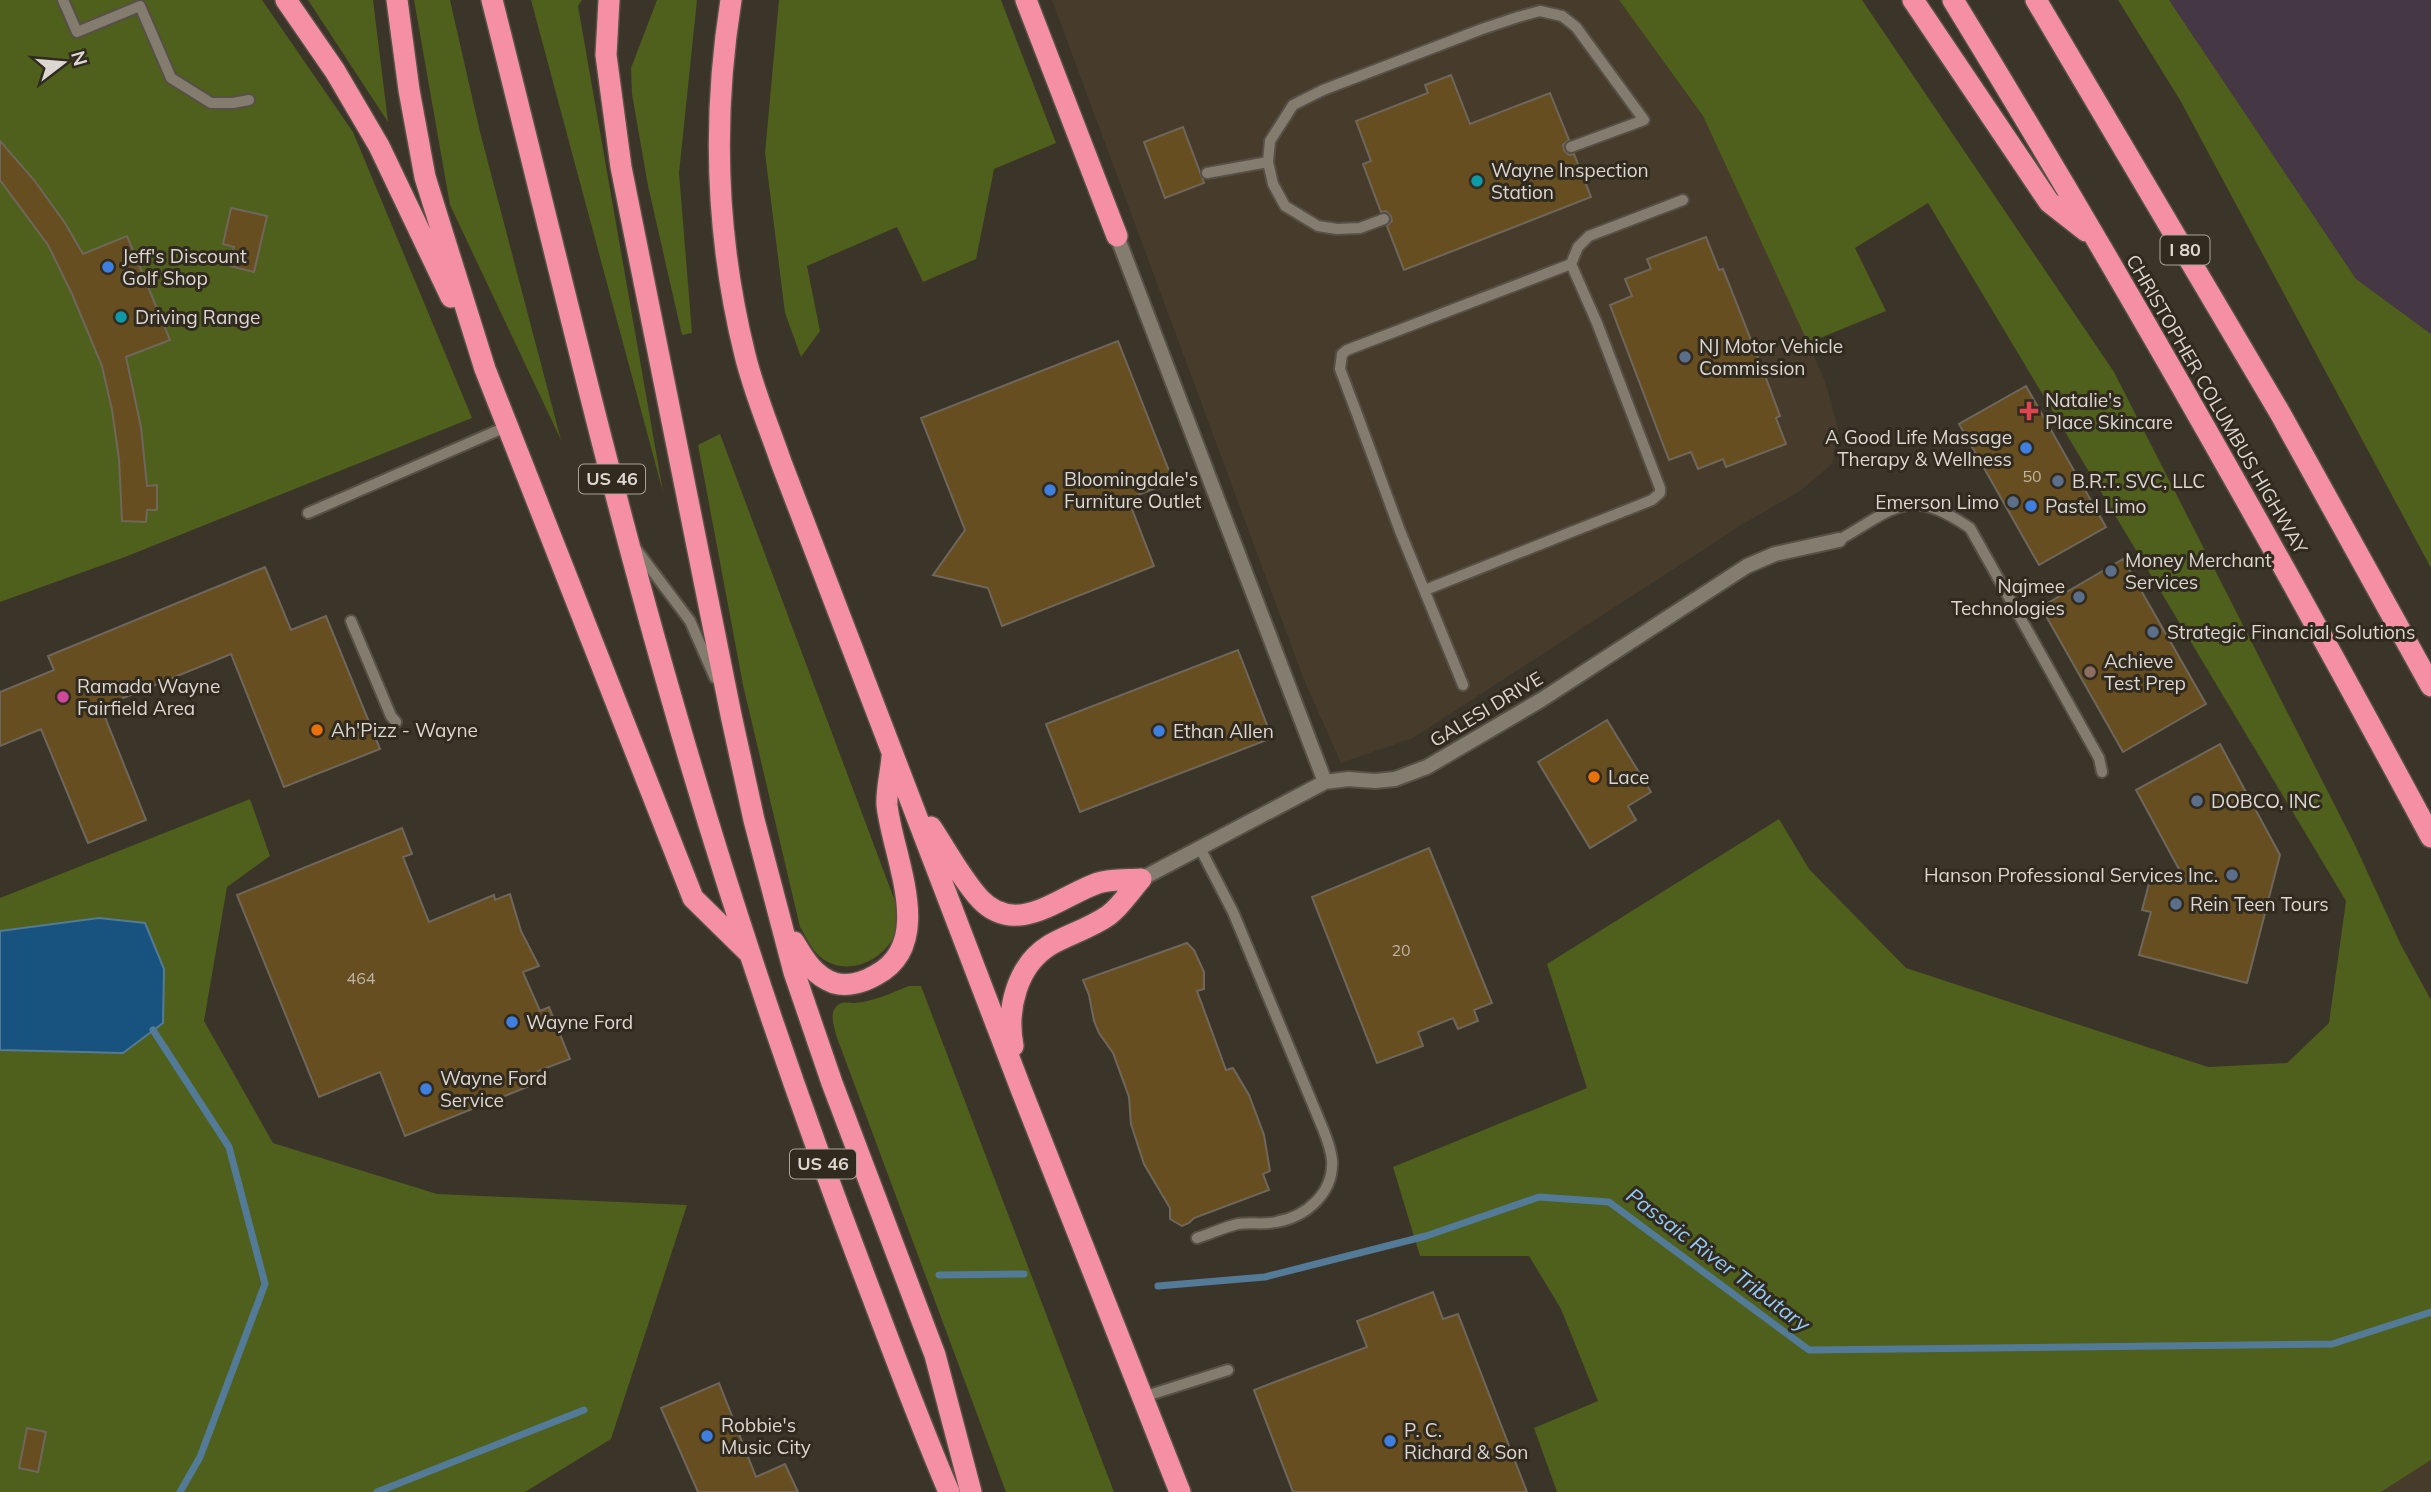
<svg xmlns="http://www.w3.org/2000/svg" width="2431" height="1492" font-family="Mulish,sans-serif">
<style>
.built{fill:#473c2b}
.industrial{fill:#463745}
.green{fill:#4f5f1c}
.water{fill:#18527e;stroke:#537a97;stroke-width:2}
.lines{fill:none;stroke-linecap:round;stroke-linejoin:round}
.stream{stroke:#537a97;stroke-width:7}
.building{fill:#674e21;stroke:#6f675b;stroke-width:2}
.lane-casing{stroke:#565046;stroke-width:14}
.street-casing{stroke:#565046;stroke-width:18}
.highway-casing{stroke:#565046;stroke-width:24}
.lane{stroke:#847c6f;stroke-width:10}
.street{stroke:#847c6f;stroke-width:14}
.highway{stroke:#f590a4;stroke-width:21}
.culture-dot{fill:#0f9aa8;stroke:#312a1f;stroke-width:2.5}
.shop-dot{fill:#3f7fe0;stroke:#312a1f;stroke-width:2.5}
.service-dot{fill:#5c6f8a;stroke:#312a1f;stroke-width:2.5}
.health-dot{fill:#e0444e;stroke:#312a1f;stroke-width:2.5}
.education-dot{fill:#8d6e63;stroke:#312a1f;stroke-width:2.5}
.hotel-dot{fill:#d1479c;stroke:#312a1f;stroke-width:2.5}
.food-dot{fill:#e8710a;stroke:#312a1f;stroke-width:2.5}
.labels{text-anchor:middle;stroke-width:6;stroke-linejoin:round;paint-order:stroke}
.number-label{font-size:16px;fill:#bfb5a4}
.shield{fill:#312a1f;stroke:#a9a39b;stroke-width:2}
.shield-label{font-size:18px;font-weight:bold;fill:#dcd7d0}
.poi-label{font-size:19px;fill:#dcd7d0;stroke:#312a1f;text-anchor:start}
.street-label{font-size:19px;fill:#dcd7d0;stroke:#312a1f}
.water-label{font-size:21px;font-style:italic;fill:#94caf9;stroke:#312a1f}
</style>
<rect width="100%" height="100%" fill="#3b3429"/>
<!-- built -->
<path class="built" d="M1052,0H1619L1703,116L1808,343L1825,381L1838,429L1832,464L1800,491L1743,524L1413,738L1341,763L1304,680Z
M2431,1460V1492H2381Z"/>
<!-- industrial -->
<path class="industrial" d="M2169,0H2431V334L2356,280Z"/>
<!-- green -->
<path class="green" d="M0,0H262L353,132L472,418L125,557L0,602Z
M308,0H373L388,122Z
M414,0H450L480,132L561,440L450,205Z
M531,0H582L578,6L663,492Z
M657,0H697L679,173L692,333L682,335L648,186L632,94L631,68Z
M779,0H1001L1056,143L994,169L976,259L923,282L897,227L807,266L820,331L801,357L785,313L765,153Z
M1619,0H1862L2114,372L2354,843L2401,945L2431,1000V1460L2381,1492H1557L1534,1428L1598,1401L1561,1309L1529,1256H1420L1393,1167L1587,1088L1547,964L1779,819L1809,869L1906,968L2208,1067L2287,1063L2329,1023L2346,901L1928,203L1855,248L1886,311L1808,343L1703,116Z
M2118,0H2169L2356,279L2431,334V568L2180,100Z
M720,434L896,904C897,913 899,924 896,932C885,960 849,977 823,959C812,952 807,938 800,927L743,685L698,445Z
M250,799L270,856L227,887L204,1021L273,1143L437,1194L687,1205L611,1439L525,1492H0V898Z
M909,986H921L1114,1492H1006L836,1035C834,1026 830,1015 835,1008C841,1000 847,1003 855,1003C875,1001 891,993 909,986Z"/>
<!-- water -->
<path class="water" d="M99,918L145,923L164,969L163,1023L123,1053L0,1050V931Z"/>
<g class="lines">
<!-- stream -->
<path class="stream" d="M153,1030L229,1147L265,1284L200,1457L180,1492
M939,1275L1024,1274
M1158,1286L1265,1277L1426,1236L1539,1197L1609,1202L1809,1350L2332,1344L2431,1312
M377,1492L584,1410"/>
</g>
<!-- building -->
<path class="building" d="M1451,75L1470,124L1550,93L1569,140L1563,145L1564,150L1569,155L1574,154L1591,197L1404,270L1387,226L1392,221L1391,216L1386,211L1381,212L1363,164L1371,161L1356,121L1428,93L1425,85Z
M1183,127L1204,183L1165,198L1144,142Z
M0,141L34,180L65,223L83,254L127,236L170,340L126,357L141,427L147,486L157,485V510H147L146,522L122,521L119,459L112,410L102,366L72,294L48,245L0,180Z
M231,208L267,216L254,272L230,266L234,247L223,244Z
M1706,237L1719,270L1723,269L1766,378L1780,416L1776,418L1786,444L1726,467L1723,459L1698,469L1691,452L1669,460L1610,305L1632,296L1625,279L1651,269L1647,259Z
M1118,341L1173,481L1128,499L1154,566L1002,626L988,588L933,575L965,530L921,418Z
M2026,386L2106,527L2039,565L1959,424Z
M2123,559L2206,704L2123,752L2041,607Z
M265,567L291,630L326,616L380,749L284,787L231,654L101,707L146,820L88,843L41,729L0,746V692L54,670L48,656Z
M1238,650L1272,738L1080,812L1046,724Z
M1607,720L1651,792L1628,806L1636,820L1590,848L1538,762Z
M2220,744L2280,855L2247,983L2139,955L2151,912L2142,910L2150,880L2157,882L2158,875L2186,882L2136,790Z
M402,828L412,854L403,857L429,922L494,895L495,900L510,894L521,931L539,966L523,972L525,977L540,1011L549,1007L570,1059L538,1071L542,1081L405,1136L380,1072L319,1097L237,895Z
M1429,848L1492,1003L1474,1010L1478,1021L1458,1029L1453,1018L1418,1032L1423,1046L1377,1063L1312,897Z
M1187,943L1194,950L1204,972V989L1197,991L1226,1070L1233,1068L1249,1095L1264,1135L1270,1171L1263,1174L1269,1190L1194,1218L1189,1223L1182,1226L1170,1219V1208L1144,1164L1131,1124L1129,1097L1113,1053L1099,1033L1094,1021L1089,995L1083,980Z
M1433,1292L1443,1319L1458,1314L1527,1492H1293L1254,1390L1367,1347L1357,1321Z
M719,1383L756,1477L785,1464L798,1492H698L661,1408Z
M27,1428L46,1432L38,1472L19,1468Z"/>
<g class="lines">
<defs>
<path id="lane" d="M63,0L77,32L140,6L171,78L211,103H233L249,100
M1207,173L1268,162
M1384,219L1360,228L1337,229L1318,226L1285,206L1273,184L1268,162L1270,141L1293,105L1323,90L1482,29L1518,17L1540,11L1562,16L1576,27L1644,120L1571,147
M308,513L508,426
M1839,540C1897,507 1908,486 1970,528L2099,758L2102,772
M636,549L690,621L715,678
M1425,590L1652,500L1660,493V488L1597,323L1571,264
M351,621L391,716L396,722
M1463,685L1400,531L1357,414L1340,369L1342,354L1347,350L1571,264L1578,247L1589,236L1683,200
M1197,1238C1210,1234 1224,1227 1238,1224C1250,1222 1263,1225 1276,1222C1306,1217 1334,1193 1332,1160C1331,1150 1327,1139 1323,1129L1233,912L1200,848
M1143,1397L1228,1370"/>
<path id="street" d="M1117,236L1325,782
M1141,879L1325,782L1348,779L1375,781L1395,779L1427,767L1541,700L1747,566L1775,554L1839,540"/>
<path id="highway" d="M286,0L335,71L379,146L451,297
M397,0L409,90L425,177L485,369L693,898L748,952
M492,0C551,233 605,468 672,700C728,896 793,1089 866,1280C893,1351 919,1422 949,1492
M609,0L606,55L621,167L731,715L754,820L794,972L832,1083L935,1355L971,1492
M731,0C712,119 716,238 745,355C754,392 769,427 781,462L1021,1089L1180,1492
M1026,0L1117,236
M1913,0L2049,202L2086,231
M1953,0C2121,274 2279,554 2431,837
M2036,0L2280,413L2431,686
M931,827C947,851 961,878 980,899C1017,938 1060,896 1098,883C1111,879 1128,880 1141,879
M794,942C804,959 814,976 834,983C848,987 864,982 876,975C937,943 892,855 887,805C886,790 891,772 892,757
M1013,1046C1006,1009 1017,965 1050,945C1069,934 1091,928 1109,915C1121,906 1131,890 1141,879"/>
</defs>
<!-- lane casing -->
<use href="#lane" class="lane-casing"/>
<!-- street casing -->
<use href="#street" class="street-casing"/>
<!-- highway casing -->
<use href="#highway" class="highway-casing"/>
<!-- lane -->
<use href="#lane" class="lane"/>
<!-- street -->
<use href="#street" class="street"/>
<!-- highway -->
<use href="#highway" class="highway"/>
</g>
<!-- markers -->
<g class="culture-dot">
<circle cx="1477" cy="181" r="7"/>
<circle cx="121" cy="317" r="7"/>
</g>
<g class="shop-dot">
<circle cx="108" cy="267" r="7"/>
<circle cx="2026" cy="448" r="7"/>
<circle cx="1050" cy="490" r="7"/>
<circle cx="2031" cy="506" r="7"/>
<circle cx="1159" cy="731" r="7"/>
<circle cx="512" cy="1022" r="7"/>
<circle cx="426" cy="1089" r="7"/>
<circle cx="707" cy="1436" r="7"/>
<circle cx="1390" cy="1441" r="7"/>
</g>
<g class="service-dot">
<circle cx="1685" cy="357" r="7"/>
<circle cx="2058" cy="481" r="7"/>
<circle cx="2013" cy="502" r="7"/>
<circle cx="2111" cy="571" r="7"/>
<circle cx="2079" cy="597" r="7"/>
<circle cx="2153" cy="632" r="7"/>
<circle cx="2197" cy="801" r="7"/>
<circle cx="2232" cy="875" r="7"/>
<circle cx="2176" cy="904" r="7"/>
</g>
<path class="health-dot" d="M2025.5 400.5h7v7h7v7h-7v7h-7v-7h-7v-7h7z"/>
<circle class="education-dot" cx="2090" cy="672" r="7"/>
<circle class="hotel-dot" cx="63" cy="697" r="7"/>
<g class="food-dot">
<circle cx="317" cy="730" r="7"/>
<circle cx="1594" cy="777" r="7"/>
</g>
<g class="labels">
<!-- number labels -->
<g class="number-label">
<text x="2032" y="482">50</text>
<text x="1401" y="956">20</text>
<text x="361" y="984">464</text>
</g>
<!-- shield labels -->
<g class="shield">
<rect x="2160.5" y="235.5" width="49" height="29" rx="5"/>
<rect x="579" y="464.5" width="66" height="29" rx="5"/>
<rect x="790" y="1149.5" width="66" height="29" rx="5"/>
</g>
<g class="shield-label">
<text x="2185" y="256">I 80</text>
<text x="612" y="485">US 46</text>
<text x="823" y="1170">US 46</text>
</g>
<!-- poi labels -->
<g class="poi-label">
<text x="1491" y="177">Wayne Inspection<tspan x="1491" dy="22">Station</tspan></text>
<text x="122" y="263">Jeff's Discount<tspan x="122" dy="22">Golf Shop</tspan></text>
<text x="135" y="324">Driving Range</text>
<text x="1699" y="353">NJ Motor Vehicle<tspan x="1699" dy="22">Commission</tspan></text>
<text x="2045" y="407">Natalie's<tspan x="2045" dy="22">Place Skincare</tspan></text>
<text x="2012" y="444" text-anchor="end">A Good Life Massage<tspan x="2012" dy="22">Therapy &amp; Wellness</tspan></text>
<text x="1064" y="486">Bloomingdale's<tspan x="1064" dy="22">Furniture Outlet</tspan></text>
<text x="2072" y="488">B.R.T. SVC, LLC</text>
<text x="1999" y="509" text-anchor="end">Emerson Limo</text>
<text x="2045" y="513">Pastel Limo</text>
<text x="2125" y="567">Money Merchant<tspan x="2125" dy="22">Services</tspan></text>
<text x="2065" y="593" text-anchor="end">Najmee<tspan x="2065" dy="22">Technologies</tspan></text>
<text x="2167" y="639">Strategic Financial Solutions</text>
<text x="2104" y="668">Achieve<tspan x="2104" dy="22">Test Prep</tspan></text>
<text x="77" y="693">Ramada Wayne<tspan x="77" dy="22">Fairfield Area</tspan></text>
<text x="331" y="737">Ah'Pizz - Wayne</text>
<text x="1173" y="738">Ethan Allen</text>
<text x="1608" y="784">Lace</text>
<text x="2211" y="808">DOBCO, INC</text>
<text x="2218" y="882" text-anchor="end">Hanson Professional Services Inc.</text>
<text x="2190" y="911">Rein Teen Tours</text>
<text x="526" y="1029">Wayne Ford</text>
<text x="440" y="1085">Wayne Ford<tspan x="440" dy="22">Service</tspan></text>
<text x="721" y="1432">Robbie's<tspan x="721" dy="22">Music City</tspan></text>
<text x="1404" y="1437">P. C.<tspan x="1404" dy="22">Richard &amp; Son</tspan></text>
</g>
<!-- street labels -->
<g class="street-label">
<text transform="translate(2217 404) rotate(60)" y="7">CHRISTOPHER COLUMBUS HIGHWAY</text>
<text transform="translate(1486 709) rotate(-31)" y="7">GALESI DRIVE</text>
</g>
<!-- water labels -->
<g class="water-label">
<text transform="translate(1718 1260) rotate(37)" y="7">Passaic River Tributary</text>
</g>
</g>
<!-- north arrow -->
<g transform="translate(63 63) rotate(74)" stroke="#312a1f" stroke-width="5" paint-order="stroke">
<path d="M0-5L12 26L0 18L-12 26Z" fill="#dcd7d0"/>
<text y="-10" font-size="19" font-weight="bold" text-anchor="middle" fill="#dcd7d0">N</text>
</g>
</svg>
